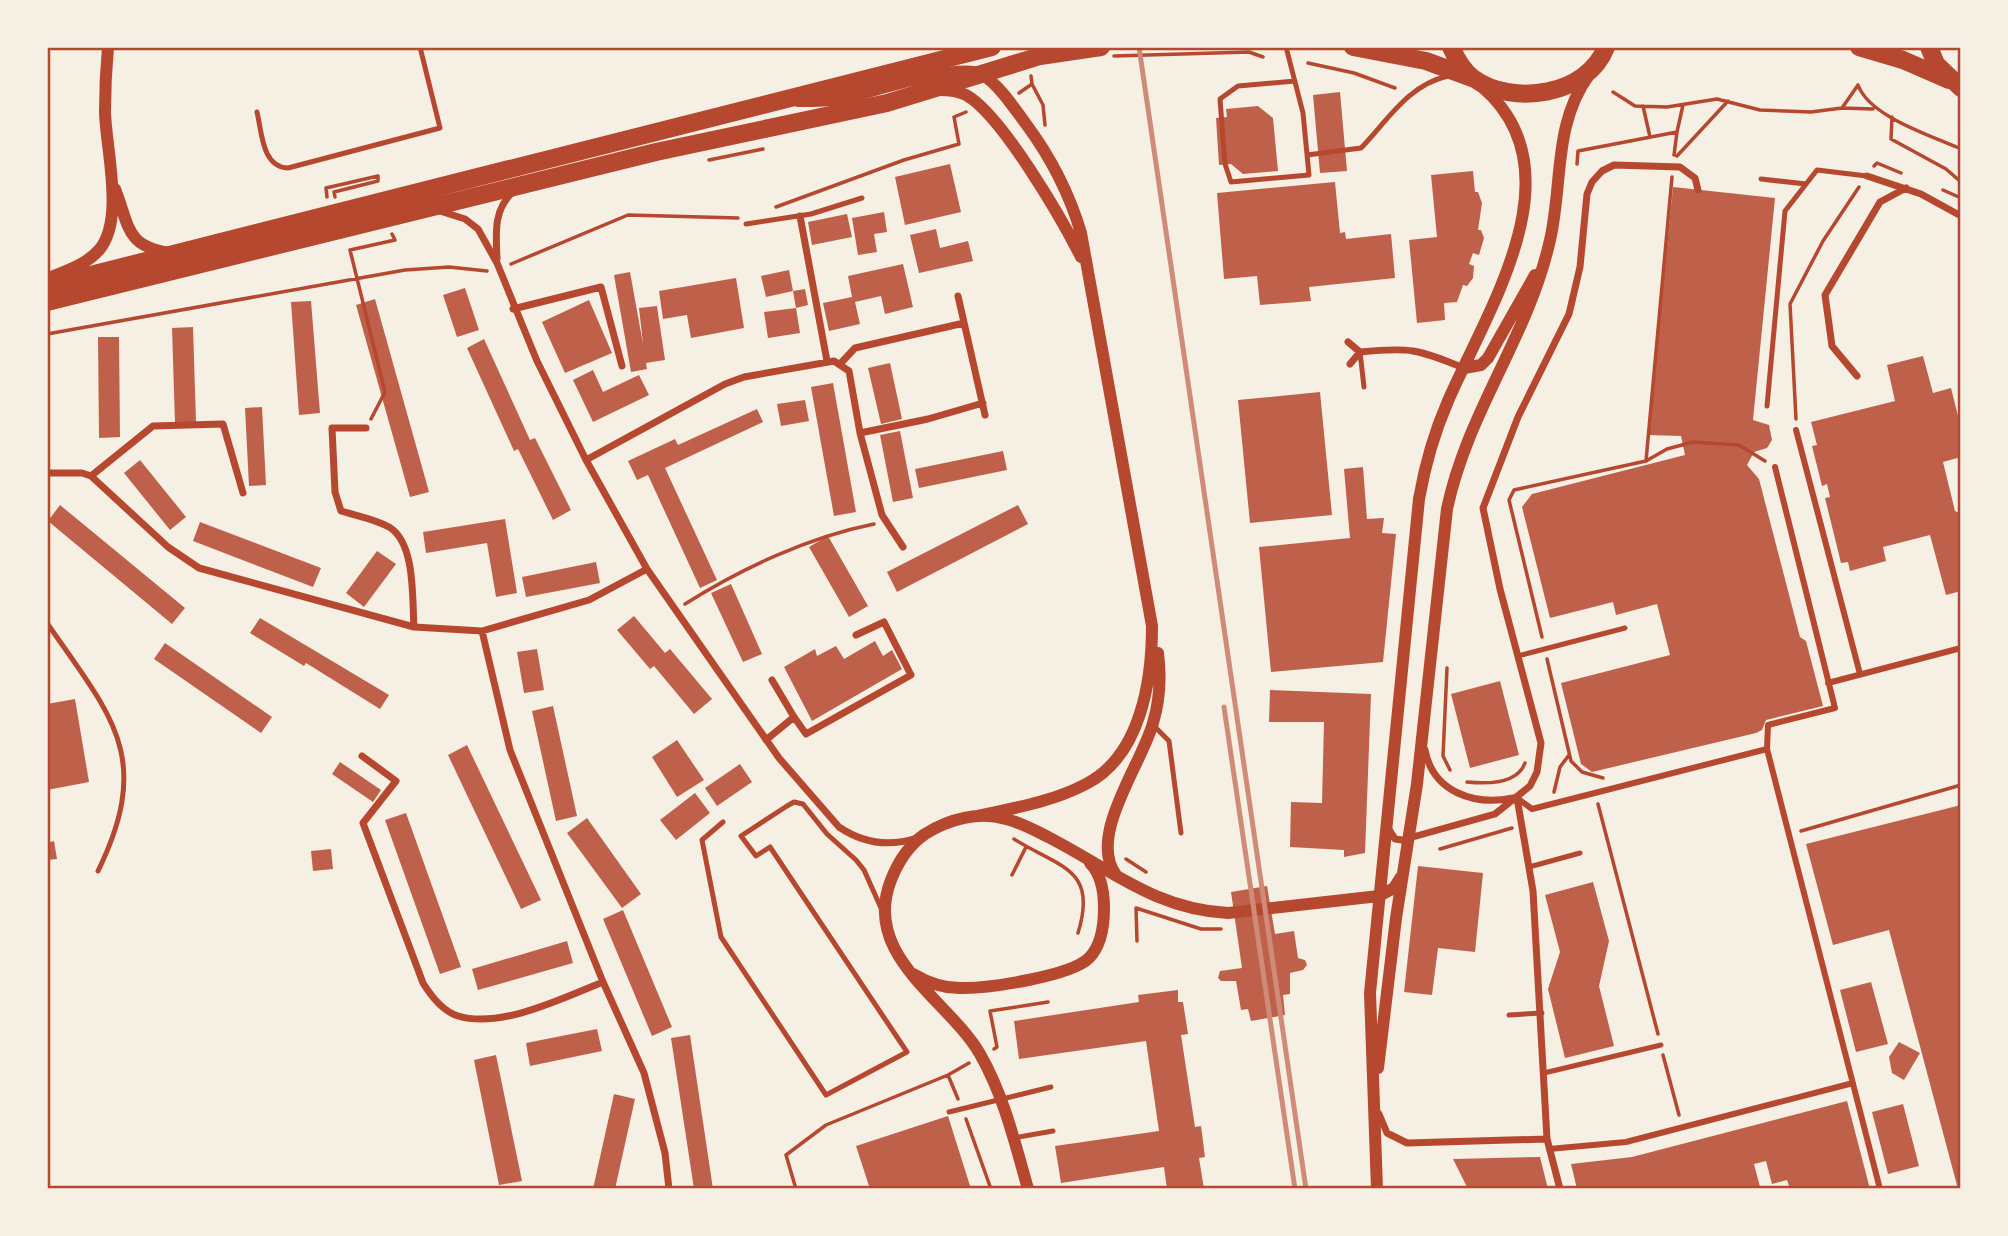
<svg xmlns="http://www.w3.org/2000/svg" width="2008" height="1236" font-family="Rubik,sans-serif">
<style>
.building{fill:#bf614a}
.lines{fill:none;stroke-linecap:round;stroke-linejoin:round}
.path{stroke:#b5482f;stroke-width:3.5}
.service{stroke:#b5482f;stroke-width:5}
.pedestrian{stroke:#b5482f;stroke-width:6}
.minor{stroke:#b5482f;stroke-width:7}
.tertiary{stroke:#b5482f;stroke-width:12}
.primary{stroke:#b5482f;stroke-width:18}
.rail{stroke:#cf8b77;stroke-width:5}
.neatline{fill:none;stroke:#b5482f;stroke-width:2.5}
</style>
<rect width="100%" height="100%" fill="#f6efe4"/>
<!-- building -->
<path class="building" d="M1340,92L1347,171L1320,173L1313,95Z
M1258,106L1273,118L1278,171L1243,174L1231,164L1219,165L1216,118L1227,117L1226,109Z
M950,164L961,212L905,225L895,177Z
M1473,171L1475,192H1478L1482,203L1478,230H1481L1484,238L1479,255L1473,253L1469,264L1474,266L1473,278L1467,286L1463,285L1457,302L1444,303L1445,320L1417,323L1409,240L1437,237L1431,175Z
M1335,182L1340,233L1345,232L1346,239L1391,234L1395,278L1309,287L1311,301L1260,305L1257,276L1224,279L1217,193Z
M1673,187L1775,198L1753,420L1769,425L1772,440L1767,448L1754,452L1747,465L1759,479L1800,637L1806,641L1823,706L1766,720L1762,730L1756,733L1592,772L1581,764L1561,683L1670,655L1657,604L1616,615L1613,602L1550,618L1522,507L1532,494L1685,455L1681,436L1648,435Z
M884,212L887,232L874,234L877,252L858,255L852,218Z
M847,214L852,237L812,245L808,222Z
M936,229L940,248L968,241L973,261L919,273L910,235Z
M903,264L913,307L885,314L881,296L855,302L860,324L829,331L823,303L852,297L848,276Z
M789,270L793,291L766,297L761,276Z
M630,272L643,344L639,308L657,306L665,360L646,363L647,369L631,372L614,275Z
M736,278L744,328L691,338L687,315L663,319L659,291Z
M465,288L479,330L457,337L443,295Z
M805,289L808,305L796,308L793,291Z
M375,299L429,492L410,497L356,305Z
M589,300L612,353L565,373L542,322Z
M311,301L320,413L299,415L291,302Z
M796,308L800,333L768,338L764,312Z
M193,327L196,422L175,423L172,328Z
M98,337H119L120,437L99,438Z
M484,339L530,440L535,438L571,510L553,520L518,449L514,451L467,348Z
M1923,356L1933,393L1951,388L1961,428V457L1943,462L1955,511L1961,514V591L1946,595L1930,535L1883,547L1886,561L1850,571L1848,562L1841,563L1825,498L1830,497L1827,484L1822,486L1812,446L1817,445L1811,422L1895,401L1887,365Z
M890,363L902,419L881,424L868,368Z
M593,370L603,392L639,375L649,395L593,422L573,380Z
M833,383L856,512L834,516L811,387Z
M1320,392L1332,515L1250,523L1238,400Z
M805,400L809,421L781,426L777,404Z
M262,407L266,485L249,486L245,408Z
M757,409L763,422L665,468L717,580L700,588L648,475L637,480L628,461L675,439L678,445Z
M900,431L913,498L893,502L880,435Z
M1003,451L1007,470L919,488L915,469Z
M140,460L186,517L170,530L124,473Z
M1363,467L1367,519L1384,518L1382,533L1396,534L1383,662L1271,672L1259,547L1350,538L1344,469Z
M60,505L185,608L172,624L48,521Z
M1018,505L1028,524L897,592L887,572Z
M505,519L517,593L496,597L487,543L426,553L423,532Z
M200,522L321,568L313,587L193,541Z
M828,536L868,606L849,617L809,547Z
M377,551L396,564L364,607L346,593Z
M596,562L600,583L526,597L522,577Z
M731,584L762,654L743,662L711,593Z
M634,616L665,653L670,649L712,699L694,714L654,666L650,669L617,630Z
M260,618L389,695L380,709L306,663L304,666L250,633Z
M875,641L883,656L892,650L902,669L812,721L784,667L815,649L817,656L836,646L844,659Z
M165,643L272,717L261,733L154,659Z
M537,649L544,690L524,693L517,652Z
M1500,681L1519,755L1470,768L1451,694Z
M1270,690L1371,694L1365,853L1344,857V850L1290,847L1291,802L1322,803L1324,722H1269Z
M75,699L89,782L47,790V704Z
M553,706L577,816L556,821L532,711Z
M677,740L704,780L677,797L652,757Z
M467,745L541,900L521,909L448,755Z
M340,762L381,790L373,802L332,774Z
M740,764L752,782L717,806L705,788Z
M695,793L710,813L676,840L660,820Z
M1961,805V1189H1958L1889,930L1833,945L1806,844Z
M406,813L461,967L440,974L385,820Z
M587,818L641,894L622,908L567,833Z
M54,841L57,859L47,860V843Z
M331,849L333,869L313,871L311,851Z
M1418,866L1483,873L1475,952L1438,948L1432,995L1404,992Z
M1593,882L1609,941L1599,986L1614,1046L1565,1058L1548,989L1560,952L1545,895Z
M1267,886L1275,934L1294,931L1298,958L1305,960L1307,965L1303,970L1290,973V994L1283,995L1285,1015L1251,1021L1248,1009L1241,1010L1236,981H1221L1218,978L1220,971L1242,968L1231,892Z
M623,910L672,1027L652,1036L603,919Z
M567,941L573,963L478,990L472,969Z
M1871,982L1888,1044L1856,1052L1840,990Z
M1178,990V1002H1183L1188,1034L1181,1035L1195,1127L1201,1126L1205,1157L1199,1158L1204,1189H1167L1164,1167L1061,1183L1055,1146L1159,1131L1146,1041L1019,1059L1014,1021L1139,1002L1138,995Z
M597,1029L602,1051L530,1066L526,1043Z
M690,1035L713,1189H694L671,1038Z
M1899,1042L1920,1053L1904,1080L1892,1073L1889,1057Z
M496,1055L522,1181L499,1185L474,1060Z
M614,1094L635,1099L615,1189H593Z
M1847,1101L1870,1189H1790L1787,1180L1772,1184L1766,1161L1754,1164L1760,1187L1753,1189H1577L1571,1164L1632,1157Z
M1903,1104L1919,1166L1888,1174L1872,1112Z
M948,1116L971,1189H870L856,1146Z
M1540,1157L1548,1189H1468L1453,1159Z"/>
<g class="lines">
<!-- path -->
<path class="path" d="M1561,47L1562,48
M1114,56L1249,52L1263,57
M1308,63L1354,73L1395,88
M1032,84L1043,105L1045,125
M1858,85C1870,117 1930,135 1961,149
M1613,92L1635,106L1667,107L1717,99L1760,110L1811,112L1842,108L1858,85
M1019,93L1032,84L1031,76
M1643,106L1650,137
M1842,108L1873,109
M1892,117L1891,139L1946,169L1961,182
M1674,155L1677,132
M1677,156L1728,101
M709,160L763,149
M1577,164L1578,151L1677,132L1683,105
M1874,166L1877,163L1901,173
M1943,190L1961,198
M327,197L326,188L378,176V181L334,192L335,197
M776,207L904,160L959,144L954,117L966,112
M511,264L628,215L738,218
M47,334L405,270L449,267L487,271
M371,419L385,392L350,250L395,240L392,234
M1796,419L1790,304L1823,241L1859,187
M1646,461L1672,177
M685,604C742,568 809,537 874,524
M1542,637L1509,500L1514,490L1646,461L1667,449L1693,442L1739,445L1765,461
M1547,659L1571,761L1582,772L1603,778
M1447,668L1443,756L1450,770
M1467,782C1487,784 1517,784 1525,763
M1554,792L1560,767L1569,755
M1598,804L1658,1034
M1801,831L1961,785
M1014,839C1060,868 1098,868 1078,933
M1440,849L1512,828
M1126,859L1146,872
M1012,875L1026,847
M1137,941L1136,908L1201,929H1221
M994,1049L997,1047L990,1011L1048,1002
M1663,1055L1679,1115
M948,1075L958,1099
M966,1119L991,1189
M796,1189L786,1155L826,1125L948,1075L969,1063"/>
<!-- service -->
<path class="service" d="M1286,47L1303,113L1309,175L1231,182L1225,164L1220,99L1238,86L1295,81
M257,112C262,133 262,167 288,168L440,128L420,47
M1307,155L1361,148C1388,120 1408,85 1448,76
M1761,179L1806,184
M746,224L811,214L862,198
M1360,352L1364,387
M1767,406L1785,211L1817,170L1867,176
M47,623C111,716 154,756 98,871
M1518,656L1625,628
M1153,725L1169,741L1181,833
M723,822L702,840L721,937L826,1095L907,1052L770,847L756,856L741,836L787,806L794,802L803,804L827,834L856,860L864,870L881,908
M1529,867L1580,853
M1509,1015L1542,1013
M1544,1073L1661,1045
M949,1112L1051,1087
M1013,1138L1053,1131"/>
<!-- pedestrian -->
<path class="pedestrian" d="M1796,430L1860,674
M1961,600V607
M1828,683L1961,648
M1767,749L1880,1189
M1517,798L1532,809L1767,749L1768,725L1835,708L1775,467
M1549,1149L1626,1142L1853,1083"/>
<!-- minor -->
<path class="minor" d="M1867,176L1921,194L1961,216
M440,211L465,219L478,229L497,263L537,361L586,460L647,569L779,758L839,827C864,844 889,847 917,838
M800,216L827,361
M497,259C496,234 493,210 513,192
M958,296L985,415
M513,309L601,287L622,366
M1348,342L1360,352
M840,364L855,348L964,323
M1350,364L1360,352C1410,347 1417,349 1464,368
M1857,376L1832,346L1825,295L1880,202L1906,188
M366,428H332L335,492L341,511C357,516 375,519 389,527C416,543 412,600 414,627
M860,433L928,419L983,403
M586,460L725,384L744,377L834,361L849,371L860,433L882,515L903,547
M47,473H82L91,476L153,426L223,424L243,493
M91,476L168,547L199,568L414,627L482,631L589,600L647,569
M482,631L510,750L603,982L644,1073L665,1153L669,1189
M794,717L806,734L911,675L884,622L856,635
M766,740L794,717L772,680
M1425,750C1433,792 1474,806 1513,798
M362,756L396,781L363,823L423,983C431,996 442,1011 458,1016C501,1029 563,998 603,982
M1517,798L1533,891L1547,1139L1560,1189
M1388,828L1395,839L1402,840L1495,814L1530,786L1537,772L1541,743L1500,589L1483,508L1518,417L1569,314L1580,267L1587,194L1592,182L1602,171L1614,165L1680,167L1695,178L1698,190
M1379,1114L1387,1133L1407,1143L1547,1139"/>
<!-- tertiary -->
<path class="tertiary" d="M940,90C948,90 958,91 966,95C1001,114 1062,219 1081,257
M798,101C812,101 827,101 841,99C869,93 960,61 983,75C1000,86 1014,108 1026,124C1052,159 1069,192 1081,233L1152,626C1152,680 1141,756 1086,784C1052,802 1014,808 977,816
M115,189C130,227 125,246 170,253
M47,279C65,271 86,265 99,250C125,220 106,150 105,112C105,91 106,69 108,47
M1464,368L1481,365L1488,358L1535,275
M1116,875C1087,836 1142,764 1153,723C1160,700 1161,677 1158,653
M913,974C928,983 946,989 964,988C990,988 1071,976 1089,958C1102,945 1104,925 1104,908C1104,892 1101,874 1090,863
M1378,1068L1396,918L1417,784L1447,509C1468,410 1528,338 1550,240C1563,184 1553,124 1589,75
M1028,1189C1015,1143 1004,1096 980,1054C948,999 861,956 891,880C898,862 909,845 925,834C949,819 979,811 1006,819C1022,823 1036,831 1050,838C1112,870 1155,909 1228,913L1379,896L1394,888L1401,877
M1377,1189L1370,993L1419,499C1425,465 1434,433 1448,401C1486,312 1581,171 1482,87"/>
<!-- primary -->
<path class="primary" d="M1353,47L1426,61L1472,78
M1451,47C1456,58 1463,71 1473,78C1513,107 1588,95 1606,47
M1859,47L1903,60L1949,80
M1929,47L1936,64L1961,88
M47,286L992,47
M47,302L656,152L887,103L1040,56L1101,47"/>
<!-- rail -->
<path class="rail" d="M1139,47L1306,1189
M1224,707L1295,1189"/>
</g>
<!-- border -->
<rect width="2008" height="1236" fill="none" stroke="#f6efe4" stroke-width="98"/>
<rect x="49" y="49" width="1910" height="1138" class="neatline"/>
</svg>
